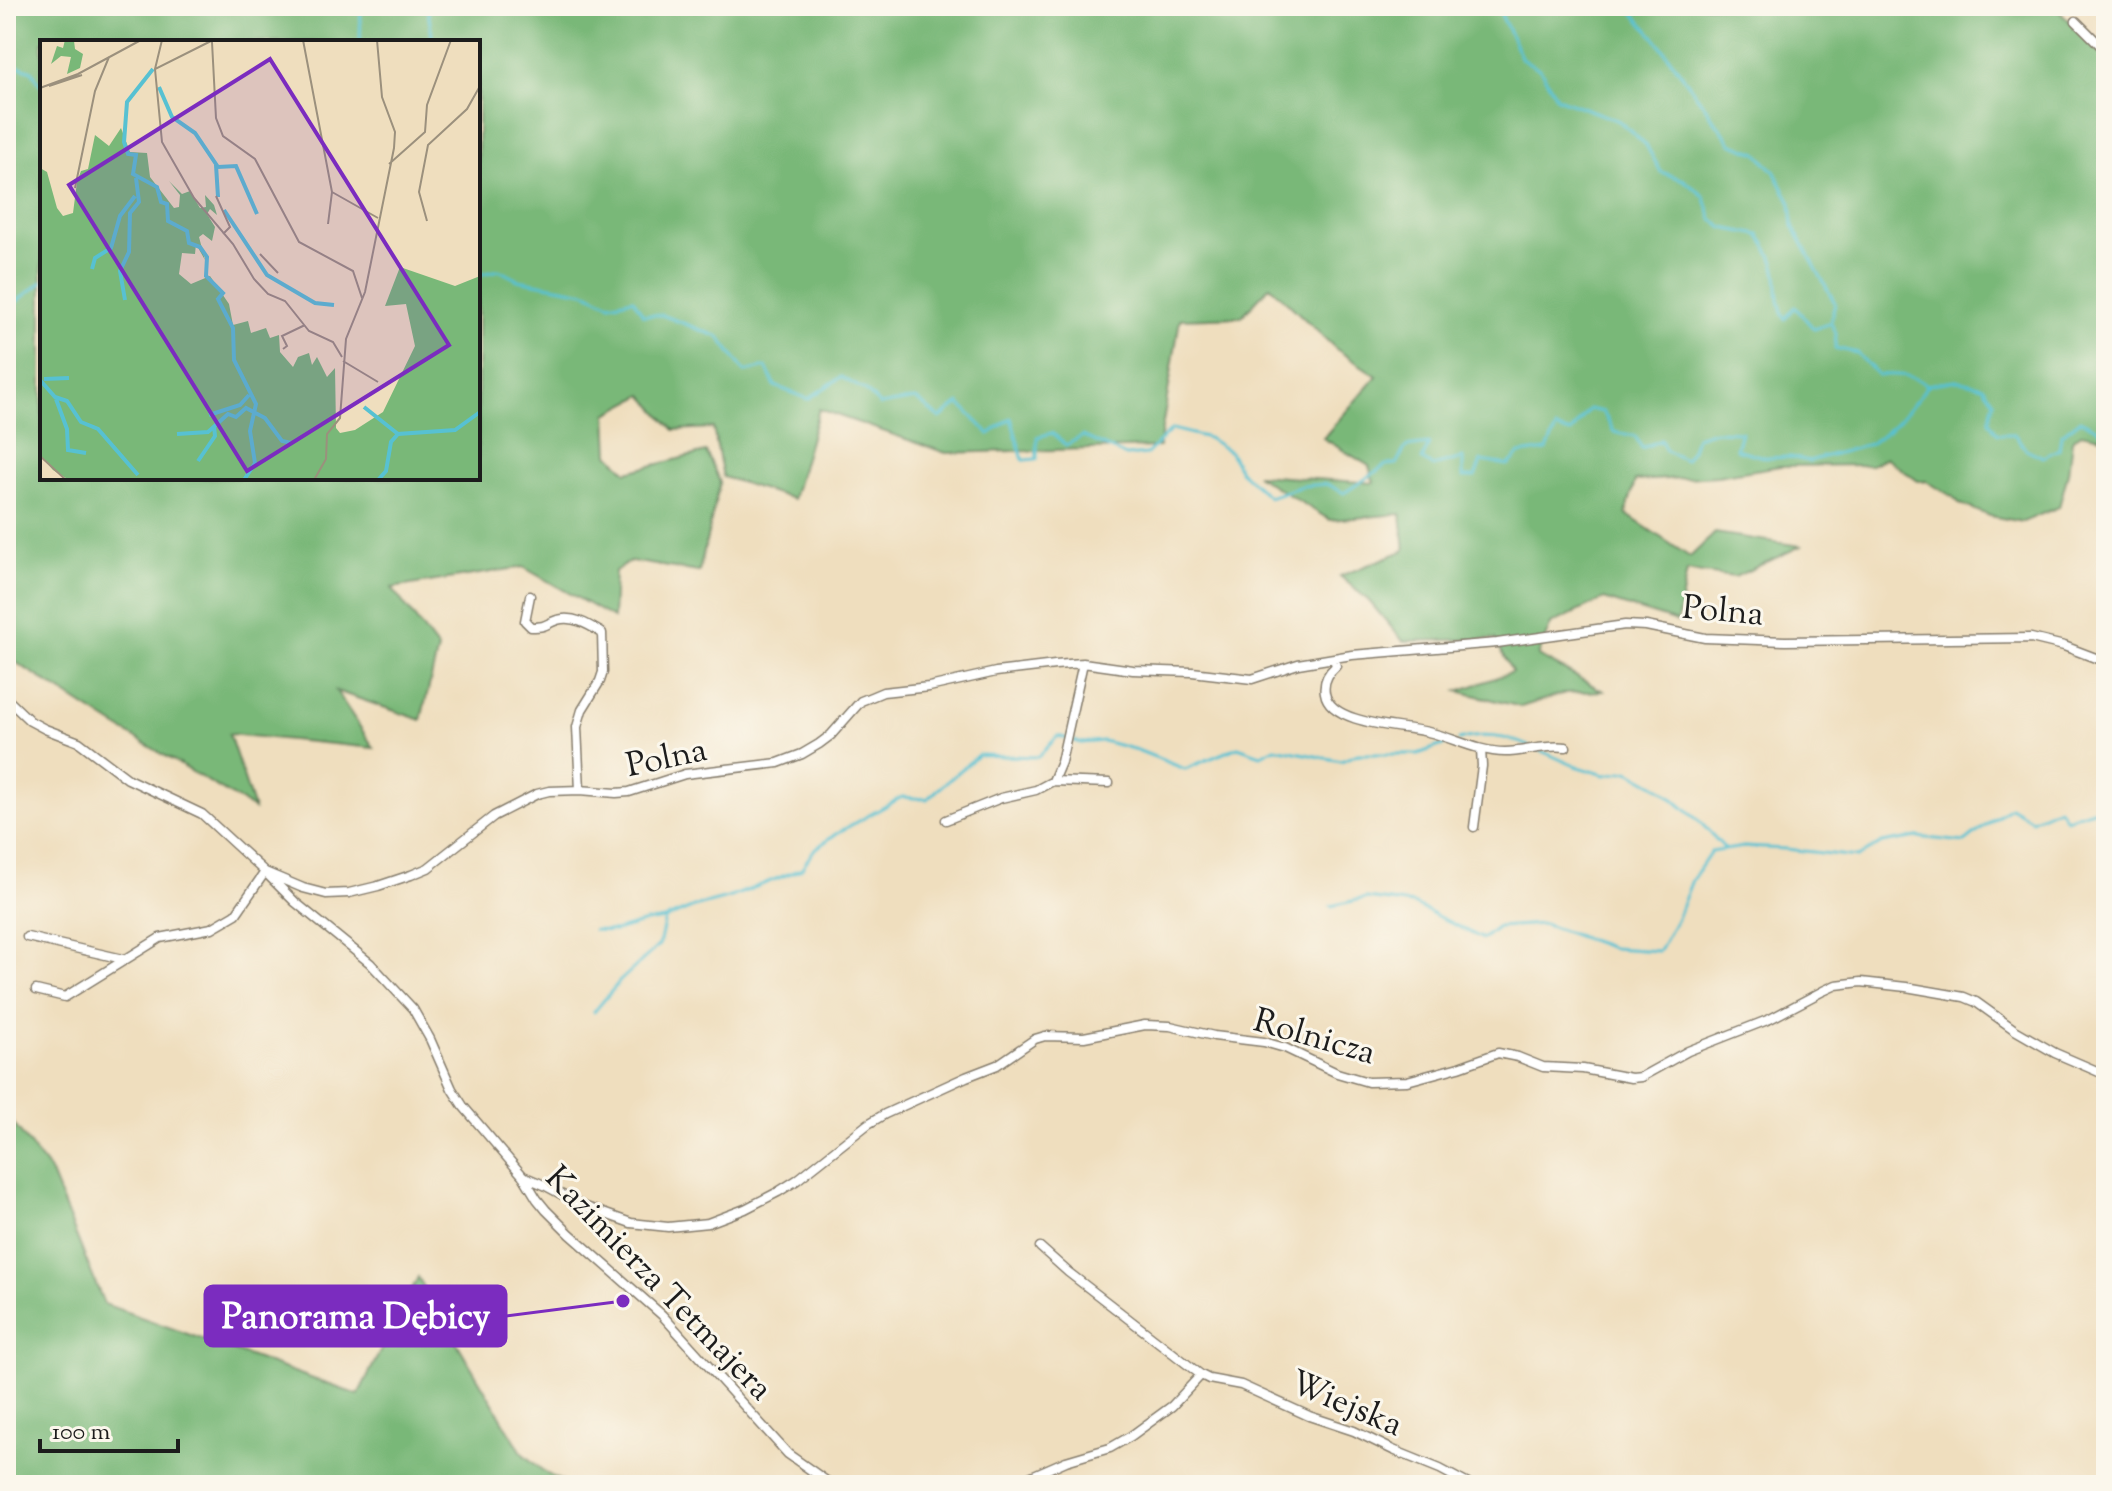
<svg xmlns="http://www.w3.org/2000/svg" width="2112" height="1491" font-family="'Sorts Mill Goudy',serif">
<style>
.forest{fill:#79b878;stroke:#4a6a4a;stroke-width:2;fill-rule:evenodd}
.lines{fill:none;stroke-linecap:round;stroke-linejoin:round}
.stream{stroke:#57c1d2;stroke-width:3}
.minor-casing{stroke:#867d6d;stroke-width:11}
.minor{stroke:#fff;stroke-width:8}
.labels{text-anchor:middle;stroke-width:6;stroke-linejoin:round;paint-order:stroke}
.street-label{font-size:34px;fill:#1c1c1c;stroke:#fbf7ec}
.inset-river{fill:none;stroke:#57c1d2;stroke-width:4}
.inset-road{fill:none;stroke:#9b907d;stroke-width:2}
.view{fill:#7b2cbf;fill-opacity:0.15;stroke:#7b2cbf;stroke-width:4}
.inset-edge{fill:none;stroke:#1c1c1c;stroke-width:4}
.leader{fill:none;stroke:#7b2cbf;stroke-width:3}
.callout-dot{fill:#7b2cbf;stroke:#fbf7ec;stroke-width:3}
.callout{fill:#7b2cbf;stroke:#7b2cbf;stroke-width:3}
.callout-label{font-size:36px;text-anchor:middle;font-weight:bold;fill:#fff}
</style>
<rect width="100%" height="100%" fill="#fbf7ec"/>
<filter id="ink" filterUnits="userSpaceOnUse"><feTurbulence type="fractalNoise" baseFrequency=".0125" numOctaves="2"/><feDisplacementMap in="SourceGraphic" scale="16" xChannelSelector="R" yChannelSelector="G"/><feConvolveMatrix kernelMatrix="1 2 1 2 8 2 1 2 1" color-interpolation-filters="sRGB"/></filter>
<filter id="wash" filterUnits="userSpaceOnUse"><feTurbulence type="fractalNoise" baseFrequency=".006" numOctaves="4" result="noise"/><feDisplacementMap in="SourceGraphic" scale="32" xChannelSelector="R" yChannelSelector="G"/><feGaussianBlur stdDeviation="1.8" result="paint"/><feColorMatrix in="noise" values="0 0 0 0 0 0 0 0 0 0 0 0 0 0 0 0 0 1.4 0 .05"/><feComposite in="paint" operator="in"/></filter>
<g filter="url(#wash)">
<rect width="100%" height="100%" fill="#efdebe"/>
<!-- forest -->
<path class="forest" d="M6,6H2055L2106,59V438L2081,433L2072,440L2068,473L2059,507L2023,522L1990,516L1960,504L1953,497L1926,481H1918L1886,458L1871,465L1780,466L1717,476L1635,481L1626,514L1690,557L1715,533L1801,546L1735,577L1687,571L1677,622L1604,599L1551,624L1538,656L1603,691L1565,693L1521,707L1458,691L1512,672L1495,639L1403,641L1369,601L1340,576L1405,550L1401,514L1330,520L1256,475L1374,483L1369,466L1323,438L1377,376L1336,349L1270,286L1241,317L1180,319L1159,447L946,453L819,409L793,499L723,477L713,428L674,430L643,395L607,414L609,454L627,472L706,452L720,482L699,572L631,561L615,571L613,618L523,567L392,588L438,649L421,720L336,691L374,748L229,734L254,809L112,724L6,656ZM42,42H478V478H42Z
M6,1114L50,1171L104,1304L358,1395L418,1277L523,1454L547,1474L569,1485H6Z"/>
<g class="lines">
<!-- stream -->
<path class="stream" d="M427,6L432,35L429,42
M1497,6L1522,59L1540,69L1557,98L1619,121L1646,145L1661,172L1684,180L1704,196L1712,219L1723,228L1759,235C1768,247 1775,260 1777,275C1779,294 1777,301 1785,319L1795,307L1814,329L1831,323L1836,333L1835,348L1857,353L1878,375C1896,374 1910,374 1926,384
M1635,6L1634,14L1656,39L1731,143L1757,153L1774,171L1791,203L1793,226L1835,303L1831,321
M360,42L361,6
M6,57L15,65L32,71L42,87
M478,275L499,270L518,280L585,292L610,304L633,299L643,315H662L719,337L745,372L766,367L775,386L808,399L841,377L866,391L880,405L916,399L940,418L959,403L989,434L1011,418L1023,460L1037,459V437L1052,433L1066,445L1083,436L1126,456L1147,454L1172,429L1208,438L1230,452L1240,471L1269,497L1302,486L1327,484L1344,493L1386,465L1396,464L1406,447L1429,444L1422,460L1433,466L1463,458V477H1475L1481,461L1508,465L1520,454L1547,450L1556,429L1571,433L1589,409L1603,412L1614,432L1635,436L1642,448L1661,440L1666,451L1685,460L1692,450L1696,437L1715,431L1741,432L1736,449L1767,458L1790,457L1809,461L1870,444L1891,428L1917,400L1927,385L1956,380L1983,386L1994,401L1989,421L1998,434H2014L2026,449L2043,457L2059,449L2061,435L2080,420L2100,430L2106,431
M6,313L11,306L42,282
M1459,740C1481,733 1507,736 1529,746
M1539,750L1575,766L1605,775L1629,771L1663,790L1701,823L1726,850
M1331,906L1366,898L1413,904L1483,939L1498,927L1543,924L1612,948L1659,951L1677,918L1692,880L1711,852L1744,847L1786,849L1858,857L1882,843L1917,837L1965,842L2010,807L2032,820L2059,808L2066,819L2101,807L2106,789
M594,930L615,931L646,922L664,919
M594,1012L620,981L659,945L665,919L694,907L731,897L801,869L814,850L837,833L902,797L927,799L978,755L1038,757L1058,736L1081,743L1103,741L1137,750L1185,769L1238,747L1261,755L1275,748L1341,761L1358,754H1418L1451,742"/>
</g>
</g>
<g filter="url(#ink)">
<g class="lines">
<defs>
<path id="minor" d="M2076,21L2106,51
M530,596L525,621L531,627C548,627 545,624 557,620C573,615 589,625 602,633L603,672L600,681L582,710L577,727L580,790
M1334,658L1336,666C1328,673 1323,682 1325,693C1330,725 1403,726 1428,732C1454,738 1478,752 1505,752C1525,752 1545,744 1566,747
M6,698L30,721L45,729L79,742L128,779L202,814L265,872L295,902L370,963L413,1009L430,1039L452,1089L463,1106L523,1176L537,1199L546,1210L570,1234L662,1315L788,1454L832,1485
M1053,781L1061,762L1083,663
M946,820L1001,798L1036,790L1053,781L1109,783
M1474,827L1482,766L1481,750
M265,872L303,888L326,894L349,893L378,886L411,875L428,868L494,816L537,794L549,791L580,790L616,793L629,792L685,774L778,763L802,754L819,744L831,735L861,701L871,697L883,692L929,687L996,672L1055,665L1083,663L1133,670L1192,672L1252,679L1298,664L1352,655L1497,643L1625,625L1646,626L1705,638L1785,641L2031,638L2064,646L2106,662
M27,937L123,959
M36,990L65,997L160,938L212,928L236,914L265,872
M523,1176L544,1185L583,1206L631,1223L668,1227L708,1223L745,1209L778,1192L797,1180L868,1124L885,1114L966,1077L997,1065L1035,1039L1045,1036L1084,1037L1145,1025L1170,1026L1214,1036L1264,1042L1285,1048L1337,1073L1368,1082L1407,1081L1459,1067L1498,1053L1518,1057L1543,1067L1583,1069L1631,1078L1641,1077L1688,1051L1770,1019L1823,991L1836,985L1861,982L1906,987L1964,997L1976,1002L2015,1030L2055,1053L2106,1075
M1040,1247L1068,1272L1201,1375L1209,1379L1241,1385L1309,1416L1354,1431L1393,1450L1440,1469L1470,1485
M1011,1485L1066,1461L1110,1448L1131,1436L1172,1406L1201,1375"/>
</defs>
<!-- minor casing -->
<use href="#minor" class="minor-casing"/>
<!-- minor -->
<use href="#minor" class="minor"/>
</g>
</g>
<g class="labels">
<!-- street labels -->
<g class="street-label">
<text transform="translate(1723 609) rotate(5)" y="12">Polna</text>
<text transform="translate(666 756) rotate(-12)" y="12">Polna</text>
<text transform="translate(1315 1035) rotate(16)" y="12">Rolnicza</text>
<text transform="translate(660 1282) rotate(46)" y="12">Kazimierza Tetmajera</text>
<text transform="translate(1347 1402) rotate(23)" y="12">Wiejska</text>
</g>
</g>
<!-- overview -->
<g transform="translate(40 40)">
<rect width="440" height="440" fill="#efdebe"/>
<path d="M25,0L34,1L35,9L43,14L40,28L27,34L31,17L21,16L11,24L17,6L23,8ZM81,88L90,112L107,113L110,137L134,168L139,167L140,155L129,141L142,154L150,151L160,168L166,167L165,155L174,165L177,175L170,169L167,174L175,187L172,201L163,194L159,197L165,220L156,204L155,214L142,213L139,234L151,244L170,236L189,264L193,285L208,281L211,293L226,288L230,298L239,295L240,312L253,327L258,317L269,313L272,325L277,317L287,337L295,328L296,388L300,393L315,390L343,372L375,306L366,264L345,266L360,227L415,246L440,236V440H29L13,430L0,415V128L7,132L17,168L23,176L33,173L37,142L41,131L48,129L55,95L69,106Z" fill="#79b878"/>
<path class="inset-river" d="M113,29L87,62L84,102L88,114L96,115L93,134L117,147L121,162L127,164L128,181L147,191L149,203L160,207L167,217L166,236L183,253L178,259L193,288L194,320L216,364L210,391L215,423L204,440M119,47L132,77L155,93L178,127L196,126L217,174M176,125L178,157M184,170L227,235L275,263L294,265M52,229L55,218L71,208L80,176L95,156M85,260L80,231L89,212L90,173L99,162L96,138M4,339L29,338M0,340L15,357L27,361L41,382L58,389L98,435M16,359L27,389L28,410L46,413M324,367L358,394M169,375L200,365L209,355M137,394L168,392L188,374L196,377L206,368L225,378L242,401L252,403M158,421L175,396L174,386M338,440L346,431L351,402L358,394L415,390L440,372"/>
<path class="inset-road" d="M173,0L115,29L122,102L154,158L193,204L214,239L228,254L245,261L269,291L293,302L302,317M263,0L292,152L288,184M172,2L176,78L183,96L215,119L259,202L313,231L322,258M115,29L122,0M9,46L42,35M0,48L38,34L101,0M349,124L385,92L387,65L411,0M35,148L55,51L69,17M292,152L338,178M176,156L190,187L183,194M387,181L379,152L388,105L427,69L440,46M220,214L238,233M243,309L247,306L242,296L265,285M303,321L338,342M0,416L26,440M274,440L286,419L287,394L300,378L306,299L325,252L354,108L355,92L342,57L337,0"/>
<path class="view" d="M230,19L409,305L207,431L29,145Z"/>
<rect width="440" height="440" class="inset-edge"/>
</g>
<!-- callouts -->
<path class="leader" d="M623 1301L506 1316"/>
<circle class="callout-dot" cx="623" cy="1301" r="8"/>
<rect class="callout" x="205" y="1286" width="301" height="60" rx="8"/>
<g class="callout-label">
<text x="356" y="1328">Panorama Dębicy</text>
</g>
<!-- margin -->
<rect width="2112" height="1491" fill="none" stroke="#fbf7ec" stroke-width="32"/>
<!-- scale -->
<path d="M40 1439v12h138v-12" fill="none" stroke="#1c1c1c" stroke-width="4"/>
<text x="52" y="1439" font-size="24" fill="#1c1c1c" stroke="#fbf7ec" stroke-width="6" paint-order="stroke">100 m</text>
</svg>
